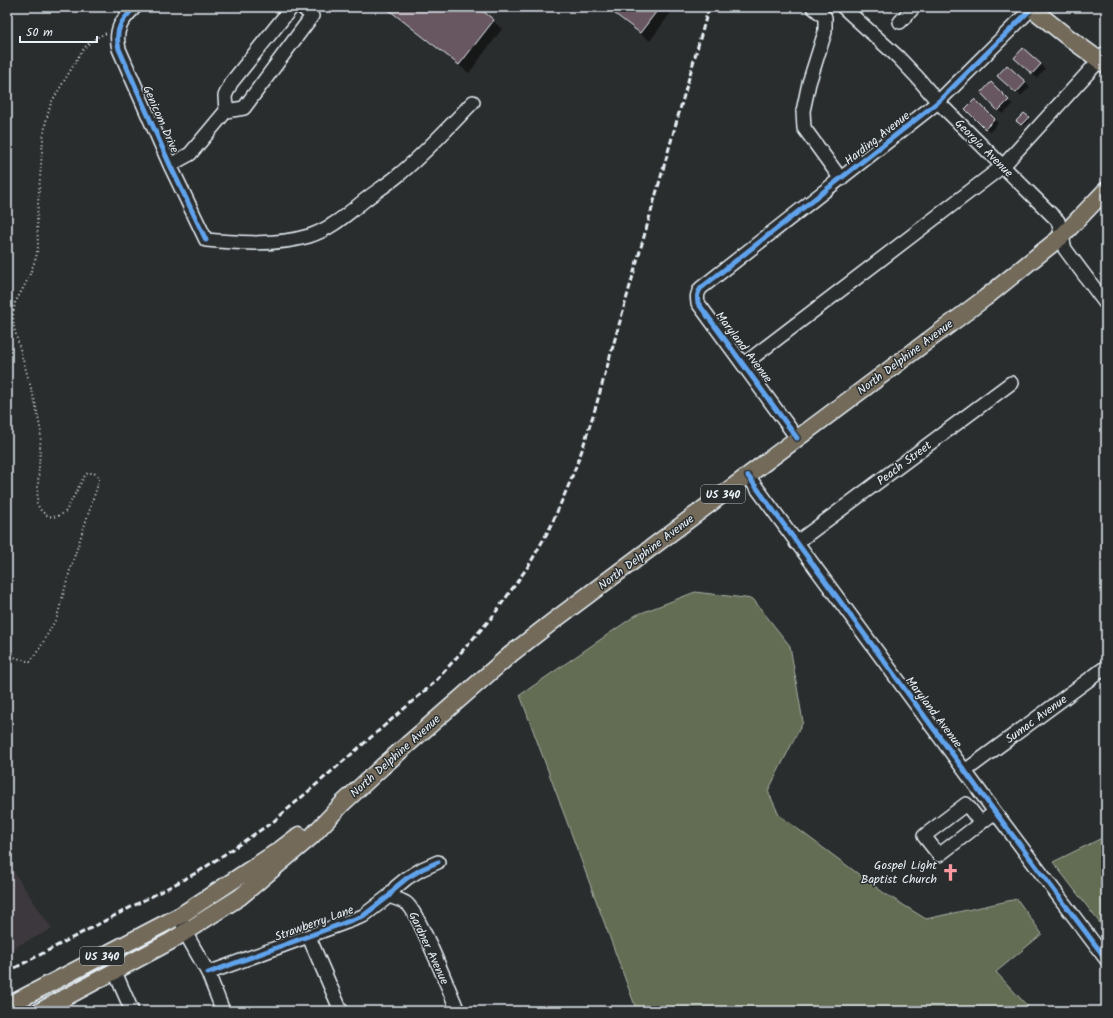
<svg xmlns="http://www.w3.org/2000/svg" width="1113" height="1018" font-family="Kalam,sans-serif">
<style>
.built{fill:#3c393d}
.green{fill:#646d53;stroke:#a6afa6}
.shadow{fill:#0007}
.building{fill:#675660;stroke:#e8f1f8}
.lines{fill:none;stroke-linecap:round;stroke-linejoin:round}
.minor-casing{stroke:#e8f1f8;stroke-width:16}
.major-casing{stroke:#e8f1f8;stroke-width:19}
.path{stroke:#e8f1f8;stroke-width:2;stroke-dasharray:1 3;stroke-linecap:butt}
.minor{stroke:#2a2d2e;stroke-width:13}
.major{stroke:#736b5a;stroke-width:16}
.rail{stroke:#e8f1f8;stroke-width:3;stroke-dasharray:6 3;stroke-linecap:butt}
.cycleway-casing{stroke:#2a2d2e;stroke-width:8}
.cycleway{stroke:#60a3ed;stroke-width:5}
.labels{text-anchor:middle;stroke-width:3;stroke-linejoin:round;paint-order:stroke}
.shield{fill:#2a2d2e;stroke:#afb6bb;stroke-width:1}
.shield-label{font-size:11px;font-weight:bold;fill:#e8f1f8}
.street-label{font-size:12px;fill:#e8f1f8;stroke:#2a2d2e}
.poi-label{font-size:12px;fill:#e8f1f8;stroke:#2a2d2e;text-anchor:end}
</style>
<rect width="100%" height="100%" fill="#2a2d2e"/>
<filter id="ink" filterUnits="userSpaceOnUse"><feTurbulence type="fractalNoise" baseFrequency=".025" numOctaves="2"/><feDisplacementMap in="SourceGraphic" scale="8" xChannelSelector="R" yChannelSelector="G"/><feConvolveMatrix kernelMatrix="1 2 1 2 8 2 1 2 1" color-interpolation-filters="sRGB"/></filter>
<g filter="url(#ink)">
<!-- built -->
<path class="built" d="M7,865H9L52,929L7,951Z"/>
<!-- green -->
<path class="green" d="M695,592L753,599L790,646L803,722L768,791L779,815L884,893L926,919L1017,899L1042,934L996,972L1032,1011H637L520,695L636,615Z
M1106,836V931L1053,862Z"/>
<!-- shadow -->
<path class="shadow" d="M384,7H478L502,29L469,73Z
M605,7H675L650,41Z
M1023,49L1045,69L1037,78L1019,62Z
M1007,66L1030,87L1021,96L1003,80Z
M991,84L1013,105L1003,114L982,93Z
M975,101L998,123L990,132L966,109Z
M1024,114L1030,120L1023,126L1018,121Z"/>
<!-- building -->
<path class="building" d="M385,7H478L494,20L459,65Z
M606,7H660L640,33Z
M1023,48L1041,64L1032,74L1014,58Z
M1007,65L1026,82L1016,93L997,76Z
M991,82L1009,100L998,111L981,93Z
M975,99L995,119L985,129L965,109Z
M1024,113L1029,117L1021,125L1016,121Z"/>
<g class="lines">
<defs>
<path id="minor" d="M135,7C122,20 114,29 119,49L170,165L206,240C241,243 275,246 309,236C331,229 347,214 365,200C376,191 390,183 401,173C427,151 449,127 473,102
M813,7L825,17V32L809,83L803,111L804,128L841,179
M843,7L898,57L917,77L938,102L1058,221L1065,249L1106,304
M900,22L914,7
M226,111L244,108L312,16L302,7
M170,165L190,154L226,111L225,96L231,83L292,7
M744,364L1003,166L1106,53
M797,438L698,303C697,297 697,293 701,288L938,102L1033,7
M748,476L995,812L1106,959
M796,543L1011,383
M965,771L1106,667
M981,823L966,804L924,836L939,855L995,812
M389,896C394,898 401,900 406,903C418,910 450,993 458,1011
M183,924L185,932L208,973L223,1011
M309,937L341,1011
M115,972L132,1011
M208,973L363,916L389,896L396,887L407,878L422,869L438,862"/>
<path id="major" d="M1030,7L1065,35L1106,65
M7,1006L181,915L278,851L299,835
M40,1011L171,941L240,897L311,837L343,803L382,767L511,654L552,622L985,298L1062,236L1106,190"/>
</defs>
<!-- minor casing -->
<use href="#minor" class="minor-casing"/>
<!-- major casing -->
<use href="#major" class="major-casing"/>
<!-- path -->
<path class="path" d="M7,655L30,662L40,648L57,617L70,570L99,481V477L94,473H88L85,475L66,511C55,521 42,517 37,503L41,432L35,402L14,328L13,316L15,303L28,279L36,258L38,247L37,217L43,139L46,121L51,103L82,51C89,42 96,37 107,33"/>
<!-- minor -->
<use href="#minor" class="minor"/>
<!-- major -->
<use href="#major" class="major"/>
<!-- rail -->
<path class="rail" d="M7,972L198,872L274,821L435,682L493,616L529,565L550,528L570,482L582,450L596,406L709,7"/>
<defs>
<path id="cycleway" d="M135,7C122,20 114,29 119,49L170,165L206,240
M797,438L698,303C697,297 697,293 701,288L938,102L1033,7
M748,476L995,812L1106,959
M208,973L363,916L389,896L396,887L407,878L422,869L438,862"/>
</defs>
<!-- cycleway casing -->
<use href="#cycleway" class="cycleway-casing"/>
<!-- cycleway -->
<use href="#cycleway" class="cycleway"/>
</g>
</g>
<!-- icons -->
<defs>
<symbol id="church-bare" viewBox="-9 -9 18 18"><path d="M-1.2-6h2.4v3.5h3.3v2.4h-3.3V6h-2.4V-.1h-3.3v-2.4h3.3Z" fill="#ff9aa2" stroke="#2a2d2e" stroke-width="2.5" paint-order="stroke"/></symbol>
</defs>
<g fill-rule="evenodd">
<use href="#church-bare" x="938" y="860" width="25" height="25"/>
</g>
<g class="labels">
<!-- shield labels -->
<g class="shield">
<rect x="701" y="485" width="44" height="18" rx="3"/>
<rect x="80" y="947" width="44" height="18" rx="3"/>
</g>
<g class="shield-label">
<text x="723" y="498">US 340</text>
<text x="102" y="960">US 340</text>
</g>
<!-- street labels -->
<g class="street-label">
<text transform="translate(161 119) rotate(66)" y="4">Genicom Drive</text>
<text transform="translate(877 138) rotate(-38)" y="4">Harding Avenue</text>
<text transform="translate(984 148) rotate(45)" y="4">Georgia Avenue</text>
<text transform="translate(744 347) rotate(53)" y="4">Maryland Avenue</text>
<text transform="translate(905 357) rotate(-37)" y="4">North Delphine Avenue</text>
<text transform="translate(904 463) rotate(-37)" y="4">Peach Street</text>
<text transform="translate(646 552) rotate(-37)" y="4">North Delphine Avenue</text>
<text transform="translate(934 712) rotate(53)" y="4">Maryland Avenue</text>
<text transform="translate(1036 719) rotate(-36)" y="4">Sumac Avenue</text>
<text transform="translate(395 756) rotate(-42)" y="4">North Delphine Avenue</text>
<text transform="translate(314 923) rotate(-20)" y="4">Strawberry Lane</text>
<text transform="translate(429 948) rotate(65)" y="4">Gardner Avenue</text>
</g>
<!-- poi labels -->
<g class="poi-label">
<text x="937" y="869">Gospel Light<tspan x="937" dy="14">Baptist Church</tspan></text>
</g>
</g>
<!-- margin -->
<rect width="1113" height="1018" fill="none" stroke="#2a2d2e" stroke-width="24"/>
<rect x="12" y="12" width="1089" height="994" fill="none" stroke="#e8f1f8" stroke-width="1.5" filter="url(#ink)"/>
<!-- scale -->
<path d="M20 36v6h77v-6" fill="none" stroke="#e8f1f8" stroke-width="2"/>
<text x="26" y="36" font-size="12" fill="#e8f1f8" stroke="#2a2d2e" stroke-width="3" paint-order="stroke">50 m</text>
</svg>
